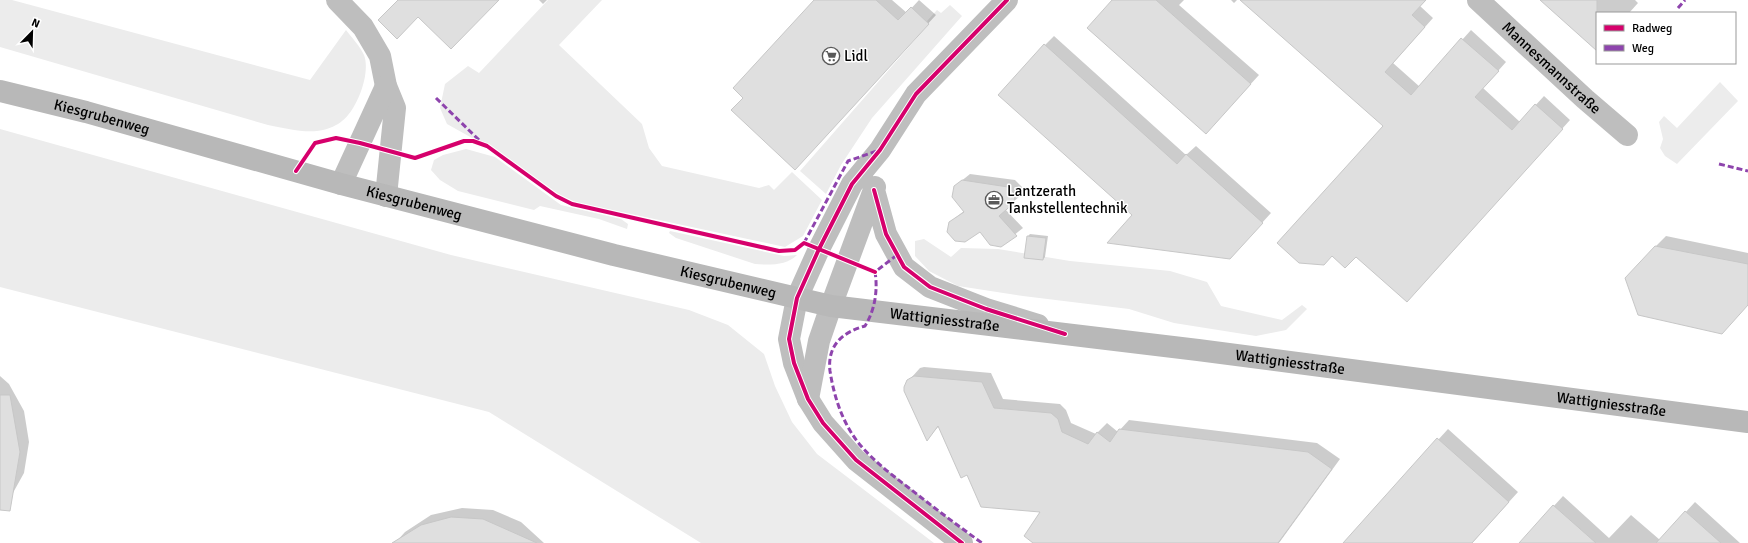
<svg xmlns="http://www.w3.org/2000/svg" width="1748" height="543" font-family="Signika,sans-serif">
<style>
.green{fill:#ececec}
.shadow{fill:#0003}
.building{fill:#dfdfdf;stroke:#c7c7c7}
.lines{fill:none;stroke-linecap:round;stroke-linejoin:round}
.minor{stroke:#bebebe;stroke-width:22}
.tertiary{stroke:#bebebe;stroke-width:22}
.secondary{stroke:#b8b8b8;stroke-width:22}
.quiet{stroke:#8e44ad;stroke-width:3;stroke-dasharray:6 3;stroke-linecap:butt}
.cycleway-casing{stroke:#fff;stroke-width:6}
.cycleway{stroke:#d6006c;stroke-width:4}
.labels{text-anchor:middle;stroke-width:3;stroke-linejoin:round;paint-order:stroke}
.poi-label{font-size:15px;fill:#000;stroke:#fff;text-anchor:start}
.street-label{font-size:15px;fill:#000;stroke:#fff}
</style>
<rect width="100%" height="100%" fill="#fff"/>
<!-- green -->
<path class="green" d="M0,0H12L310,80L346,30C352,38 360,46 364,55C371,73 357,110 342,121C338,125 328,129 323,130C307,134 284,128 268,125L0,47Z
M548,0H602L559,45L642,124L649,148L662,166L759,188L769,185L774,190L792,172L822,200L803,236L785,247L575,202L558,194L506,157L447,124L440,108L445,84L468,66L479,73Z
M950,5L962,16L872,118L841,165L826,194L800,171L929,24L927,21L937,10L941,13Z
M1720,82L1738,101L1677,164L1665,156L1660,148L1663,139L1659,122L1664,116L1677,128Z
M0,129L451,255L689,310L728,325L764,354L775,386L792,422L817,454L934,543H701L489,412L0,287Z
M466,149L495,157L561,205L621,219L628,224L627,229L599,219L540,206L534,210L458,191L440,180L431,170L434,160L443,155Z
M670,231L784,256L797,255C786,266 769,265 755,264L676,238L669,233Z
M924,239L951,257L961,248L998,249L1070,261L1170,271L1207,282L1221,306L1282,320L1302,305L1307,309L1286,330L1256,336L1174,323L1129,309L1023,296L958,286L929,271L915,256V241Z"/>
<!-- shadow -->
<path class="shadow" d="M539,0H547L543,4Z
M815,0H892L907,13L919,0L936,15L803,160L744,98Z
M1114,0H1184L1179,5L1259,75L1206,133Z
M1231,0H1237L1234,3Z
M1242,0H1426L1420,6L1433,18L1393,63L1420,87L1471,30L1506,62L1483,88L1520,122L1544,96L1570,120L1415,293L1356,256L1332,255L1384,126Z
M1541,0H1635L1638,3L1629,13H1597V48Z
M1054,36L1186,155L1196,146L1271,213L1230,258L1133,215L1045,45Z
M970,174L1015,180L1022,187L1021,195L1005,209L1023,228L1000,246L981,230L950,222L964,211L955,186Z
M1030,234L1048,236L1045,257L1043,259L1028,236Z
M1666,236L1748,253V306L1656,246Z
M924,367L991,373L1003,399L1060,404L1066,410L1071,423L1096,434L1107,423L1118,432L1129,420L1317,443L1340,459L1279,543H1035L1042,511L968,474L939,426L927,439L911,378L920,368Z
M0,376L9,384L24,411L29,442L24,473L9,500L0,509Z
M1448,429L1518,492L1472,543H1344Z
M1563,496L1609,538L1631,515L1660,540L1695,502L1740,543H1520Z
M462,508L493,510L521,522L544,543H395L405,532L431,515Z"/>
<!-- building -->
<path class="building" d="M398,0H499L451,49L418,17L397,39L378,20Z
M814,0H876L898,20L911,7L929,24L795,170L731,110L743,98L733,88Z
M1112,0H1156L1251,84L1206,134L1087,28Z
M1240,0H1426L1412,15L1425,27L1385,72L1411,95L1461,38L1499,71L1475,97L1512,130L1535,104L1563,129L1407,302L1356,257L1345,268L1332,256L1324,265L1299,263L1277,243L1383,126Z
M1540,0H1597V51Z
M1044,44L1177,164L1186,154L1263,223L1230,259L1107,243L1132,215L998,95Z
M962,180L1008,187L1015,194L1014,203L999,216L1017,236L1001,247L990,245L980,232L965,242L955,241L947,232L949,222L964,212L952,197L954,186Z
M1027,236L1046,238L1043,260L1024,258Z
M1655,246L1748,264V305L1722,334L1638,315L1625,278Z
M914,376L982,382L994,408L1051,413L1058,419L1062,432L1088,444L1097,432L1110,442L1119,429L1308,452L1332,469L1278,543H1033L1024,536L1040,512L981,507L967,475L961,478L938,426L927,441L904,391V387L907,380Z
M0,395H10L20,452L10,511L0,510Z
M1437,438L1509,502L1472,543H1343Z
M1553,505L1596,543H1519Z
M1685,511L1721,543H1656Z
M451,517L483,519L537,543H392L421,525Z"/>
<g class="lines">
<!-- minor -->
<g class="minor">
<path d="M337,0L363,27L380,56L386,86L395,108L386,196"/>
<path id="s1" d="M1478,0L1585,99L1627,135"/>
<path d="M341,184L386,86"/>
<path d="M797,298L789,339L794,363L808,399L823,423L856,460L962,543"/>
<path d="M808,399L819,341L831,306"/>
</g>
<!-- tertiary -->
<path class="tertiary" d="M874,190L886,234L904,267L930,287L986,309L1038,325
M797,298L819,249L852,184L880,150L916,94L1007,0
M831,306L875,187"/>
<!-- secondary -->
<path class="secondary" id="s2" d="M0,91L86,112L341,184L614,255L831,306L1198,350L1748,422"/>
<!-- quiet -->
<path class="quiet" d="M1678,8L1685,0
M436,98L480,141
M1719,164L1748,171
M804,243L848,161L877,151
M897,255L875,272C878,290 875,310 865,326C842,332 827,346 830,371C834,397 843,425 861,446C875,462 892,475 909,488C933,507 957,525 982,543"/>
<defs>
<path id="cycleway" d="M296,171L315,143L336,138L360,143L415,158L464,141H473L487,146L556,196L572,204L779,251L795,250L804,243L875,272
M874,190L886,234L904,267L930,287L986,309L1065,334
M962,543L856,460L823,423L808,399L794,363L789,339L797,298L819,249L852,184L880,150L916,94L1007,0"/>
</defs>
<!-- cycleway casing -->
<use href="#cycleway" class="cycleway-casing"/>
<!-- cycleway -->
<use href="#cycleway" class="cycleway"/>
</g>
<!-- icons -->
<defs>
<symbol id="supermarket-ring" viewBox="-11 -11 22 22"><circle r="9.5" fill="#fff" stroke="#595959" stroke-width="1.5"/><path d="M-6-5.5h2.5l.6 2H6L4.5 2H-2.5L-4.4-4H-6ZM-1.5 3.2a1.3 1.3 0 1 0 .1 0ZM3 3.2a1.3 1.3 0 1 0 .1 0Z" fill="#595959"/></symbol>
<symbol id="office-ring" viewBox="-11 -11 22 22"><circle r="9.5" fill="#fff" stroke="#595959" stroke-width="1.5"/><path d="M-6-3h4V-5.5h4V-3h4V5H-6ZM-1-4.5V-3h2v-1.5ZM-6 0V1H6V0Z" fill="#595959"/></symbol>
</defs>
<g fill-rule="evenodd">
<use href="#supermarket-ring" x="821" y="46" width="20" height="20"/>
<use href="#office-ring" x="984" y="190" width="20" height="20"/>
</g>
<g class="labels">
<!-- poi labels -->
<g class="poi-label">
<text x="844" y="61">Lidl</text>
<text x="1007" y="196">Lantzerath<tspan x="1007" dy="17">Tankstellentechnik</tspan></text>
</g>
<!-- street labels -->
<g class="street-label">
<text dy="5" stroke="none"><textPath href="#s1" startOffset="100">Mannesmannstraße</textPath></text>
<text dy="5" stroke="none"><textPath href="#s2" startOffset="105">Kiesgrubenweg</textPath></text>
<text dy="5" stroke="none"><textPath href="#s2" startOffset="429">Kiesgrubenweg</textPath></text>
<text dy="5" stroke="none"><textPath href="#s2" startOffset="753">Kiesgrubenweg</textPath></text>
<text dy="5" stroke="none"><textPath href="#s2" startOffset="973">Wattigniesstraße</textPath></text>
<text dy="5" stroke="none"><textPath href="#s2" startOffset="1321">Wattigniesstraße</textPath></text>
<text dy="5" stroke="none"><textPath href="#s2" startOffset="1645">Wattigniesstraße</textPath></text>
</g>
</g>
<!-- legend -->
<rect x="1596" y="12" width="140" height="52" fill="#ffffff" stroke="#999999"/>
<rect x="1604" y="25" width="20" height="6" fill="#d6006c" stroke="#999999"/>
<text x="1632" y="32" font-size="12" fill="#000000">Radweg</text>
<rect x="1604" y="45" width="20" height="6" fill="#8e44ad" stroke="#999999"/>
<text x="1632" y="52" font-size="12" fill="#000000">Weg</text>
<!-- north arrow -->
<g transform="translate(32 32) rotate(23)" stroke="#ffffff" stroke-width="3" paint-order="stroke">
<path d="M0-3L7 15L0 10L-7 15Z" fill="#000000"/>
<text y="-6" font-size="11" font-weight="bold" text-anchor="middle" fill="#000000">N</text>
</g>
</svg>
